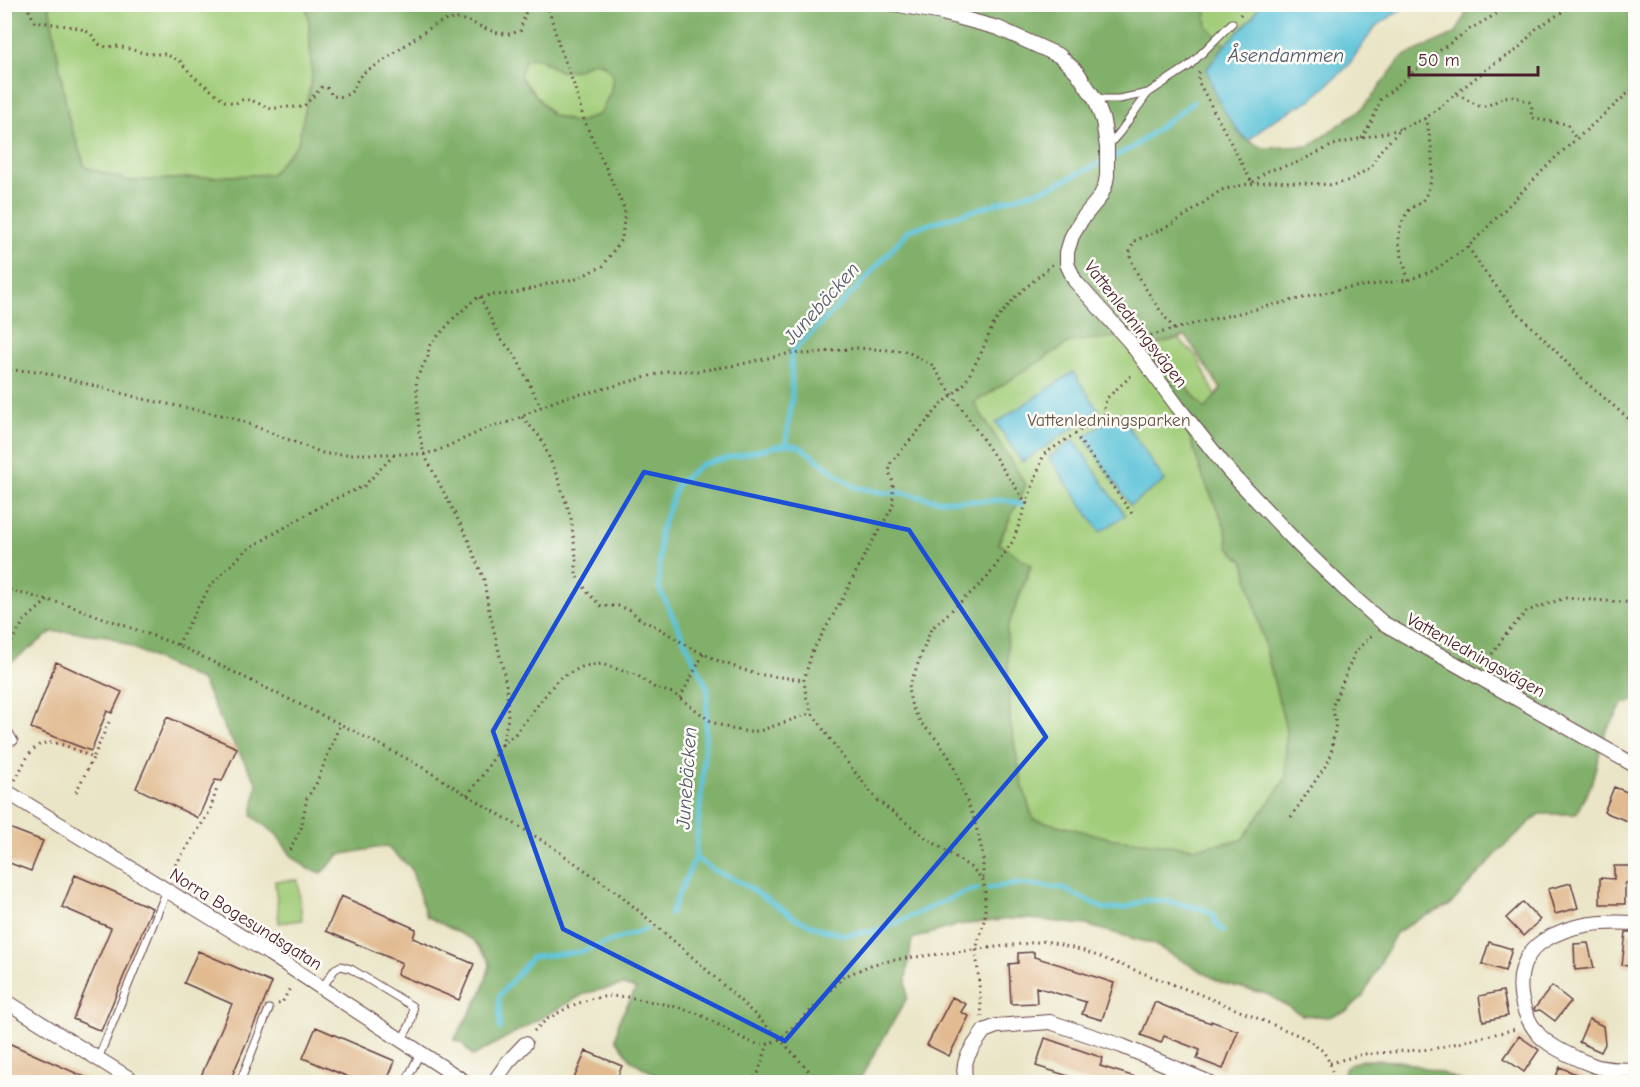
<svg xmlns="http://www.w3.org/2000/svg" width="1640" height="1087" font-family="'Comic Neue',sans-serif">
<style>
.green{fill:#a2cd7a;stroke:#767652;stroke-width:1.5}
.forest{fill:#81b06a;stroke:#66684a;stroke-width:1.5;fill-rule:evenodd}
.water{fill:#5bc2d8;stroke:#527082;stroke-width:1.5}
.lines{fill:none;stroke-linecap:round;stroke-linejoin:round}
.stream{stroke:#5bc2d8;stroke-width:5}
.building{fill:#e1ba90}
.service-casing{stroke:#623d42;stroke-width:9}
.minor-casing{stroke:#623d42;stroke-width:16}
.path{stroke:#623d42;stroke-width:3;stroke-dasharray:1.5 4.5;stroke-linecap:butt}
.service{stroke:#fff;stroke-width:7}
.minor{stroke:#fff;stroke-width:14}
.marked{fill:none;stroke:#1d4ed8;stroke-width:4.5;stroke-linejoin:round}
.labels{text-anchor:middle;stroke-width:5;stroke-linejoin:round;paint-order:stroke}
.street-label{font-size:18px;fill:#4a1f2b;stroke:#fdfcf7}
.park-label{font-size:18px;fill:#645343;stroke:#fdfcf7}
.water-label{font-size:20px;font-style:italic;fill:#505868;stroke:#fdfcf7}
</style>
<rect width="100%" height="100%" fill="#fdfcf7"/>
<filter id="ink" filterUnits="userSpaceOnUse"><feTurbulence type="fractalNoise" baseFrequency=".0167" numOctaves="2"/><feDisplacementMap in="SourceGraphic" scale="12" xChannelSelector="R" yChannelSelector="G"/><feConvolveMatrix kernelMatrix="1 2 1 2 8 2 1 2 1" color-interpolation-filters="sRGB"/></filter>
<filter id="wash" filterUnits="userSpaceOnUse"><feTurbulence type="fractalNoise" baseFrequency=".008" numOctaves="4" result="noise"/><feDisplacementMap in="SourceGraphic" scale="24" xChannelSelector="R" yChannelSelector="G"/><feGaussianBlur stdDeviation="1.35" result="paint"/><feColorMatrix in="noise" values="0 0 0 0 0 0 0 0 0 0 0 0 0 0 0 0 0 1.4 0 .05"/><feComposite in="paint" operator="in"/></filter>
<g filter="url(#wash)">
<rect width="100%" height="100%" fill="#eae5c6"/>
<!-- green -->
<path class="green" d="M49,5H306L309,23L312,78L298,143L271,175L129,181L85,167L68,116Z
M1151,5H1293L1238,163L1116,277L1197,357L1247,461L1208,487L1226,529L1228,547L1244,562L1286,729V778L1242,840L1195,848L1114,839L1033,820L1023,787L1010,722L1007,629L1031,566L998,544L1026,485L939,363Z
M531,58L539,59L560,71L577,70L592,62L603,64L613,74L611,91L600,114L577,123L552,115L520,76L524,61Z
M298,880L302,920L279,923L275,881Z"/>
<!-- forest -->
<path class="forest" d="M4,5H49L68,116L85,167L129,181L271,174L298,143L312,78L309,23L306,5H1205L1207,26L1225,45L1207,69L1215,93L1239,133L1248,141L1264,148L1309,146L1364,107L1402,57L1456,33L1470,5H1635V700L1623,704L1605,733L1591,785L1576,814H1539L1503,847L1449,906L1416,920L1396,933L1363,996L1347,1011L1329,1017L1302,1015L1267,994L1222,983L1153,944L1086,925L1019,918L958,925L912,939L906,979L907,998L858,1082H668L632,1061L616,1039L619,1020L636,989L623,985L586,993L473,1056L461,1042L454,1040L482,992L490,966L489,960L473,940L426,916L411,868L386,846L339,855L322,873L308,869L291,855L276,834L252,816L257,783L226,731L202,681L108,636L71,632H52L6,666L5,665ZM531,58L539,59L560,71L577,70L592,62L603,63L613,75L611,91L600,114L577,123L552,115L520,77L524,61ZM1126,336L1176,397L1204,480L1226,529L1228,547L1244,562L1286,729V778L1242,840L1195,848L1114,839L1033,819L1023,787L1010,722L1007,629L1031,565L998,543L1026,485L974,403L1070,342ZM1186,336L1221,389L1205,409L1152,346Z
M1362,1060L1401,1061L1439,1072L1464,1082H1343C1342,1065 1347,1066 1362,1060Z"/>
<!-- water -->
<path class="water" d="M1259,5V4L1408,5L1375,27L1347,67L1312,99L1270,122L1248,141C1228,122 1214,95 1207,69L1225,45L1253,17Z
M1073,372L1099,411L1022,462L996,423Z
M1119,413L1165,481L1130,505L1084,437Z
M1074,440L1125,515L1100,532L1049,457Z"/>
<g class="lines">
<!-- stream -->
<path class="stream" d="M786,444L799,446L854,487L886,493H903L936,500L982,501L1005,500L1021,504
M695,858L715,871L742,883L797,919L823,930L845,935L882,930L935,905L968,891L977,889
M988,888L1017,884L1062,888L1105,909L1125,908L1145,900L1166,901L1203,909L1213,914L1216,924L1223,930
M670,914L695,858L703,775L708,689L659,588L660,533L677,484L702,464L786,444L792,396L791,353L862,283L909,230L1050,187L1132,148L1193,102
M500,1029L499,996L532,957L580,952L646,929"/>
</g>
<g id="blocks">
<!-- building -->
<path class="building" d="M56,662L122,692L112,713L107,711L91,751L31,728Z
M167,717L237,748L222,781L215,780L198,818L136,788Z
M1614,787L1635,795V808L1630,822L1604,812Z
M4,826L43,841L31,871L4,861Z
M1614,866H1632L1631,883H1625V904H1600V878L1614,879Z
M75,875L152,908L101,1031L73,1019L111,928L62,907Z
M1571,883L1578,908L1555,914L1548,889Z
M341,896L416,929L413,938L474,964L459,1000L397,974L402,963L326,931Z
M1523,902L1540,920L1523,936L1506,918Z
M1626,932H1635V967L1622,965Z
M1489,942L1512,949L1505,971L1482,964Z
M1588,943L1594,968L1575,970L1574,944Z
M198,951L272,983L229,1083H198L232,1004L184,983Z
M1034,952V957L1074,969V970L1114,983L1102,1020L1082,1014L1086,1002L1036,987L1037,1003L1011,1004L1009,964L1018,963V953Z
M1552,986L1571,1001L1555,1021L1540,1010L1535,1011L1534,1009Z
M1503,991L1508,1016L1483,1021L1479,996Z
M952,997L966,1004L961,1012L969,1016L949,1056L927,1045Z
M1155,1002L1184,1014L1211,1023V1021L1238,1031L1223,1069L1197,1059L1200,1050L1164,1036L1161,1043L1141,1035Z
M1589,1019L1603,1026L1605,1044L1601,1052L1579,1042Z
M316,1027L395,1061L386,1083H351L353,1079L303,1058Z
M1519,1036L1539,1050L1524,1072L1504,1058Z
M1045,1038L1103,1058L1100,1066L1142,1079V1083H1091L1036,1066Z
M4,1041L98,1083H19L4,1076Z
M586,1051L622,1066L615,1083H572Z
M1560,1067L1596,1083H1553Z"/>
</g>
</g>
<g filter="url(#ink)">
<use href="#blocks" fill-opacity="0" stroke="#623d42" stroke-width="1.5"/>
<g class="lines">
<defs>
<path id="service" d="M1095,99H1119L1148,93L1189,66L1232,23
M1108,146L1120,132L1148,93
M4,724L14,741
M322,988L335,969L341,966L351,969L412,1006C415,1019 408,1029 401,1040
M98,1059L167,890
M240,1082L269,1009
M406,1082L420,1053"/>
<path id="minor" d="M894,4L942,13L998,28L1060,56L1077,72L1095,99L1103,121L1107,147V176L1105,186L1100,197L1082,219L1072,236L1067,252V264L1075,281L1130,342L1178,407L1229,471L1299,545L1352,596L1383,623L1636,766
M4,790L270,954L465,1082
M1636,923C1603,921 1571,923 1543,941C1511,962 1516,1009 1539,1035C1550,1047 1578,1060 1595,1066C1607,1070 1622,1069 1636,1071
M4,1000L135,1082
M494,1082L508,1062L525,1044
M967,1082C958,1063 973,1047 984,1031L997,1026L1050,1022L1122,1046L1208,1082
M1165,1082L1173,1069"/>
</defs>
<!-- service casing -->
<use href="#service" class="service-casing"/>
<!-- minor casing -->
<use href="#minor" class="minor-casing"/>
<!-- path -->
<path class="path" d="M30,4L29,10L34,21L79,28L90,33L99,44L106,47L118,46L144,53L153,54H165L179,60L193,76L225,101L236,103L242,100H251L271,109L283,107H303L322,87C328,87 330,90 331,95C338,98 347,97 352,91C356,87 356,80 361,75C366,70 374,67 380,63C399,51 417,35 437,24C466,9 480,33 507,34C511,34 516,32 520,31L528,4
M1240,15L1248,4
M1199,72L1198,81L1252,183L1267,171L1296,163L1333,145L1400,129
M1457,94L1479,106H1487L1504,97L1511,96L1519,98L1529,102L1532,106L1531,116L1535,119L1567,124L1576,139
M1362,138L1372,121L1380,100L1432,56L1470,29L1514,4
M1468,247L1484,271L1515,310L1551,346L1582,379L1636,425
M1408,280C1405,264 1396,245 1400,229C1402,222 1406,213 1411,208C1415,205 1419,205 1422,201C1439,180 1431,141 1426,118
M480,297L500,338L515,355L541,407
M1174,329C1156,305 1139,282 1129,254L1134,241L1169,226L1191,212L1221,190L1248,184L1275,181L1333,185L1350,180L1370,168L1380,151L1402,128L1426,118L1474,79L1495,63L1517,50L1536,29L1574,4
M1145,337L1197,323L1341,289L1408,280L1433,271L1468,247L1555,158L1636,86
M4,370L39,371L143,399L231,417L325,454H424L437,451L490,427L512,421L541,407L566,397L592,392L668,371H698L737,365L791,353L806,354L856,348L906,351L932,365L1027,504
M522,417L541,438L559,481L571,518L576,557V576L589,594L601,606H618L630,610L641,620L657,627L691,648L721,662L755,674L804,680
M1075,434L1133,515
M4,589L68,605L178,645L340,724L415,763L467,795L548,844L619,894L698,962L748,1008L780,1039L819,1082
M178,645L195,612L211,585L246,550L330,501L364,486L395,454
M4,651L8,648L24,621L48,600
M1485,664L1506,634L1527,611L1565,598L1636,603
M680,698L704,653
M502,745L508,718L507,690L503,669L488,606L484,580L467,537L424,454L419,432L416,379L428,356L429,346L454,318L475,299L480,297L492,295L512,294L551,283L576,279L603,266L622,238L625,210L584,120L574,85L559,45L547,4
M15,780C21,770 26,756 35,748C50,734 77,751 93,758L109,722
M76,792L93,758
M467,795L478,782L502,745L515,734L559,678L584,666L602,664L638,676L655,688L673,693L712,722L731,729L750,732L762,730L812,713
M1291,817L1330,759L1336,723L1332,707L1355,652L1374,633
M290,850L301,828L307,798L316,784L340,724
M169,875L210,811L217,788
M983,878V860L981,846L974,819L951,760L939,742L921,723L912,707L908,690L931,629L987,578L1013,541L1044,454L1105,414L1104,406L1107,398L1134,373
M278,1004L282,1003L291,986
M982,1017L976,950L985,917V890L983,880L973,869L925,837L878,801L842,756L812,713L806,696L804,680L812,652L844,596L862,560L893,506V482L889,472L891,462L941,405L965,383L981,353L994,323L1016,296L1053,264
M534,1031L547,1019L571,1006L590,999L608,996L628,997L673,1006L699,1014L746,1040L757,1044H768L780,1039L819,1003L843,977L873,964L899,959L1046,941L1084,951L1199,994L1305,1038L1323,1051L1330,1063L1335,1082
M1330,1063L1364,1054L1433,1049L1516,1029
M750,1082L758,1073L768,1044"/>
<!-- service -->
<use href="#service" class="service"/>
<!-- minor -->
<use href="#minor" class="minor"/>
</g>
</g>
<!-- marked area -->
<path class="marked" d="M644,472L909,530L1046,737L785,1041L563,929L493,731Z"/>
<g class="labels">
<!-- street labels -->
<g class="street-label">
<text transform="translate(1136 324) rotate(52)" y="6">Vattenledningsvägen</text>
<text transform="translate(1476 655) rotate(29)" y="6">Vattenledningsvägen</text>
<text transform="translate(246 919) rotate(32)" y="6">Norra Bogesundsgatan</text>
</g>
<!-- park labels -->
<g class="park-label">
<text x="1109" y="426">Vattenledningsparken</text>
</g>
<!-- water labels -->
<g class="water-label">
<text x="1286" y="62">Åsendammen</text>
<text transform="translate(821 303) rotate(-48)" y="7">Junebäcken</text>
<text transform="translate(686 778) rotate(-86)" y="7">Junebäcken</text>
</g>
</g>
<!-- margin -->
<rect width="1640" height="1087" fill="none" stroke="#fdfcf7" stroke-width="24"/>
<!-- scale -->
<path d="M1409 66v9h129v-9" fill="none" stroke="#4a1f2b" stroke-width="3"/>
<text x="1418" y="66" font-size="18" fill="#4a1f2b" stroke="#fdfcf7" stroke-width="4.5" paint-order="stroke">50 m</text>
</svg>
